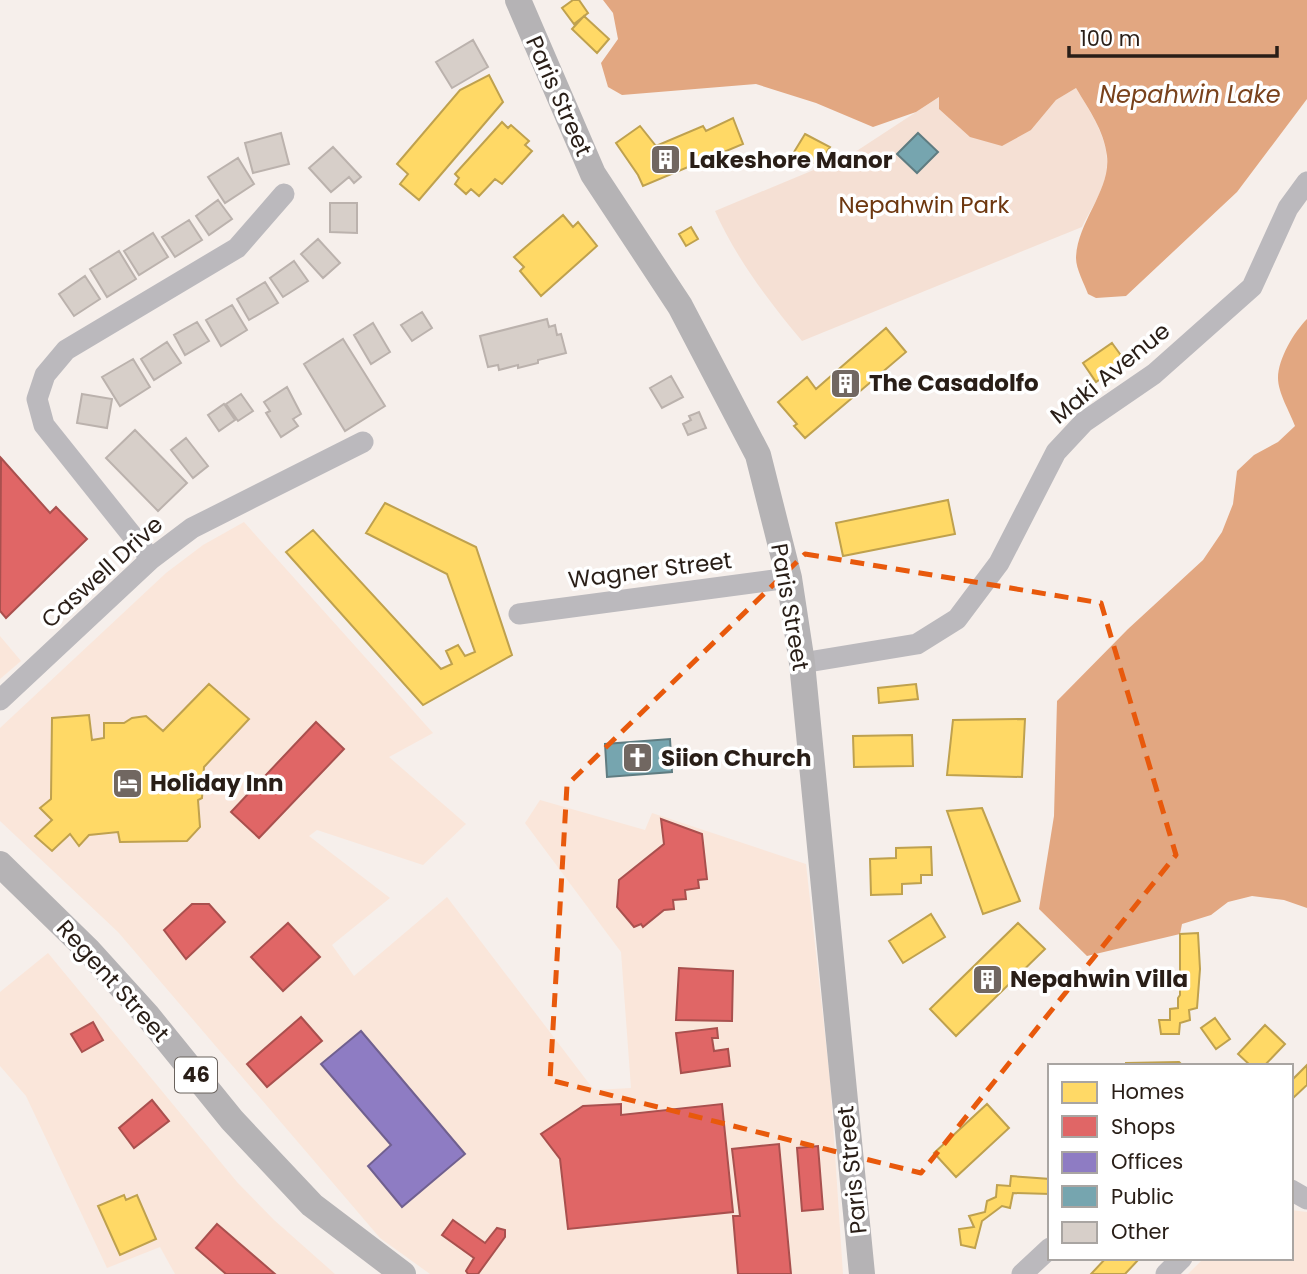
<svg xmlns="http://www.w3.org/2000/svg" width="1307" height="1274" font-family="Poppins,sans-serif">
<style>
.built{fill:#fae6da}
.green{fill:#f5e0d4}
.water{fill:#e2a781}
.homes{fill:#ffd966;stroke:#bfa14e;stroke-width:2}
.shops{fill:#e06666;stroke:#a9504e;stroke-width:2}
.offices{fill:#8e7cc3;stroke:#70608f;stroke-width:2}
.public{fill:#76a5af;stroke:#5f7c81;stroke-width:2}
.building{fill:#d7cfc9;stroke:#bbb2ad;stroke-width:2}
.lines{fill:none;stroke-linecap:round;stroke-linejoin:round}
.minor{stroke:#bbb9bd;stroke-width:21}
.major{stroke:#b5b3b5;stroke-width:26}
.marked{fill:none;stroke:#e8590c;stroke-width:5;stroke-dasharray:14 9;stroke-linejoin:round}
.labels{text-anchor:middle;stroke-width:7;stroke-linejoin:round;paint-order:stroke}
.shield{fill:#fff;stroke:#69625d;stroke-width:2}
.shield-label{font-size:21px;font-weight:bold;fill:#291e17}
.street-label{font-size:23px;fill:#291e17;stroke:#fff}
.poi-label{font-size:23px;font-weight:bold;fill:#291e17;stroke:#fff;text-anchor:start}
.park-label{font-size:23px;fill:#6d370f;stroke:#fff}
.water-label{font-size:24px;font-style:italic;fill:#79421c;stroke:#fff}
</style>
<rect width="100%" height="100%" fill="#f6efeb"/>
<!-- built -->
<path class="built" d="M244,522L433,733L389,757L466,824L423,865L317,830L309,836L390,898L332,945L354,976L447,897L594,1090L631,1088L621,952L525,823L540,800L645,830L652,813L806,864L830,1079L843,1274H430L380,1238L118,932L0,821V728L166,573L203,545Z
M0,636L21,661L0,679Z
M48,953L237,1182L274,1220L335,1274H175L160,1247L107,1268L26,1096L0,1066V992Z
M1291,1210L1307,1212V1274H1188L1204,1258H1291Z"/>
<!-- green -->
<path class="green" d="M1076,88C1092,115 1114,145 1105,178C1101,195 1089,212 1082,227L802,341C769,302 736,258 715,211L852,154L939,97L1031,130L1056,100Z"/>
<!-- water -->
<path class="water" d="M603,0H1307V99L1237,192L1126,296L1096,298L1088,294C1084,283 1076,269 1076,258C1077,222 1111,190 1107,156C1104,130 1089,110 1076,88L1056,100L1031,130L1002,146L970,137L939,109V97L916,112L873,127L816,103L756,84L622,95L608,87L601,63L618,39L613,13Z
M1307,319V908L1284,900L1252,896L1228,902L1211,915L1182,924L1180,934L1087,956L1039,909L1054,816L1057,701L1128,629L1203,560L1222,532L1233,504L1237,471L1254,455L1278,442L1295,426C1290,412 1278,393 1278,378C1278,359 1294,332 1307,319Z"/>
<!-- homes -->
<path class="homes" d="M573,0H579L588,13L574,24L562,8Z
M584,16L609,39L597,53L572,29Z
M489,75L503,102L419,200L400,184L408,174L397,164L460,90Z
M733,118L743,144L643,186L638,175L616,143L640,126L656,146L703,126L706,131Z
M502,122L508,128L511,125L529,141L525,145L532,151L502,184L495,179L479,196L471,189L466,194L455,184L459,178L455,174Z
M805,134L830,147L818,165L794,152Z
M563,215L573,227L578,222L597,246L541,296L520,271L524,267L514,257Z
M691,227L698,239L686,246L679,234Z
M886,328L906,352L805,438L794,426L797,424L778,402L807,377L816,389Z
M1112,343L1125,361L1096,382L1083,363Z
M948,500L955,534L843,556L836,523Z
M385,503L476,547L512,655L423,705L286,552L313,530L441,669L452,664L446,651L458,645L465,656L475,652L447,574L366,533Z
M209,684L249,719L204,767L202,798L198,800L200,827L187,841L120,842L118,832L89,835L79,846L70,834L52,851L35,836L52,820L40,808L51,799L52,718L89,715L92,740L104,738V723H124L132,718L146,716L163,731Z
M916,684L918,699L879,703L878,688Z
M1025,719L1022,777L947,775L953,720Z
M912,735L913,766L854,767L853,736Z
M982,808L1020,901L983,914L947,811Z
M931,847L932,875H921V883L902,884V894L871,895L870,859L896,858V848Z
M931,914L945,937L903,963L889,941Z
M1018,923L1045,949L956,1036L930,1009Z
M1198,933L1200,969L1197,1008L1189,1010L1190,1020L1180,1023L1179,1034H1161L1159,1020H1170V1009L1178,1008V998L1180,995V934Z
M1215,1018L1230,1039L1216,1049L1201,1028Z
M1265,1025L1285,1044L1264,1066H1251L1238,1054Z
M1179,1062L1183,1066H1126V1063Z
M1307,1065V1085L1291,1100V1081Z
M987,1104L1009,1128L956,1177L934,1153Z
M1011,1176L1050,1179V1194L1013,1193L1010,1208L1002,1206L982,1221L975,1248L961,1245L959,1229L974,1227L969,1216L985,1212L987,1201L996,1197L997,1185L1010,1186Z
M124,1195L126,1200L137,1195L156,1239L120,1255L98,1206Z
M1106,1258H1140L1125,1274H1091Z"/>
<!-- shops -->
<path class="shops" d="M1,458L50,513L56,507L87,539L6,618L0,611Z
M316,722L344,749L259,838L231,812Z
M661,819L702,834L707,879L698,880L699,888L685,890L686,899L673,900L674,909L664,910L643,927L641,924L634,927L617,907L619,880L664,844Z
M192,904H209L225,922L186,959L164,930Z
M288,923L320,957L283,991L251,957Z
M679,968L733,971L732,1021L676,1020Z
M301,1017L322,1041L267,1087L247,1064Z
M93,1022L103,1040L82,1052L71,1034Z
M717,1028L718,1038H712L714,1051L728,1049L730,1066L681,1073L676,1033Z
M152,1100L169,1121L134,1148L119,1128Z
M621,1104V1115L722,1104L733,1212L568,1229L560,1159L541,1134L583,1106Z
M779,1144L791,1274H738L733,1216H740L732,1149Z
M818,1146L823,1209L802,1211L797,1148Z
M453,1220L485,1243L497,1228L505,1230V1237L478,1274H468L466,1271L474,1258L442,1235Z
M217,1224L275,1274H226L196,1248Z"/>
<!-- offices -->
<path class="offices" d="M361,1031L465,1154L402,1207L368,1166L391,1145L321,1064Z"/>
<!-- public -->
<path class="public" d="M918,133L938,152L917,173L897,154Z
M670,739L672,772L607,777L605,744Z"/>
<!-- building -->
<path class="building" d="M473,40L488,67L452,88L436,62Z
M281,133L289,164L253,173L245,143Z
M333,147L361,177L354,183L349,177L331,192L309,168Z
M238,158L254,184L225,203L208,177Z
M218,200L232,219L209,235L196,216Z
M330,203H357V233L330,232Z
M189,220L202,240L175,257L162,237Z
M153,233L168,257L139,275L124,251Z
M318,239L340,263L323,278L301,254Z
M119,251L136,279L107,297L90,269Z
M294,261L308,281L283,297L270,278Z
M85,276L100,299L74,316L59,294Z
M265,282L278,303L249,320L237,299Z
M232,305L247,330L221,346L206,320Z
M422,312L432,328L412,341L401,325Z
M547,319L549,327L555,325L557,335L561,334L566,353L538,360V363L518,368V365L499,370L498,365L488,367L480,336Z
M197,322L209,341L185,355L174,335Z
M373,323L390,352L371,364L354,335Z
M343,339L385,406L345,431L304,364Z
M167,342L181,363L154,380L141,359Z
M133,359L150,387L120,406L102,377Z
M671,376L683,397L662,408L650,388Z
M287,387L301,414L293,419L298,426L281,437L266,413L270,411L264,402Z
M82,394L112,399L107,428L77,423Z
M241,394L253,411L238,421L226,404Z
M224,404L235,420L219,431L208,415Z
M699,412L706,428L688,435L683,424L691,420L689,416Z
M135,430L187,483L158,511L106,458Z
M186,438L208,466L193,478L171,450Z"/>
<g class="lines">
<!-- minor -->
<path class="minor" d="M151,559L44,425L37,399L45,375L66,350L237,248L284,194
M519,614L789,578
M802,663L917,644L957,619L999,563L1056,452L1084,422L1154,374L1252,287L1288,208L1307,182
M0,700L151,559L192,528L363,442
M1291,1190L1307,1199
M1022,1274L1050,1248
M1166,1274L1182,1258"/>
<!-- major -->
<path class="major" d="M518,0L593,174L680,306L758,455L789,578L802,663L862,1274
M0,864L88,950L147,1015L232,1120L312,1205L403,1274"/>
</g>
<!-- marked area -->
<path class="marked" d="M805,554L1101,603L1176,855L921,1173L550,1080L567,785Z"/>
<!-- icons -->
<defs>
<symbol id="building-square" viewBox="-11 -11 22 22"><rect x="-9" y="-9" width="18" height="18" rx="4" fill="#716761" stroke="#fff"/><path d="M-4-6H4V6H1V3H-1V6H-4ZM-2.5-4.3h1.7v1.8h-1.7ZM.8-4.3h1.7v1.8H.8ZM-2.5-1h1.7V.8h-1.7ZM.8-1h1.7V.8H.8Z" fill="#fff"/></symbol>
<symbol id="church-square" viewBox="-11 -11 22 22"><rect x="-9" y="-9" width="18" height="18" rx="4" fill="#716761" stroke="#fff"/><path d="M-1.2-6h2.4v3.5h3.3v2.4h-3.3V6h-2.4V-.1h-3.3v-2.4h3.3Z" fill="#fff"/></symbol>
<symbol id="hotel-square" viewBox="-11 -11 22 22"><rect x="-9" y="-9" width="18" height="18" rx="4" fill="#716761" stroke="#fff"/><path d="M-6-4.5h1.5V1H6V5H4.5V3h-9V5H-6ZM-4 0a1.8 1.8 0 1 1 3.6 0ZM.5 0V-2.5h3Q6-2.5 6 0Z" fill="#fff"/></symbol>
</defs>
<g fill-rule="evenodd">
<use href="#building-square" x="648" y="142" width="35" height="35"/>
<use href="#building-square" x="828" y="366" width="35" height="35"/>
<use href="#church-square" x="620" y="740" width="35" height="35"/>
<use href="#hotel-square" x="110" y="766" width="35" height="35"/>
<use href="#building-square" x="970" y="962" width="35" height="35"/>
</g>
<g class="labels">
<!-- shield labels -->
<rect class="shield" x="175" y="1057.5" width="42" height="35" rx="5"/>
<g class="shield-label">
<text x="196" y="1082">46</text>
</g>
<!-- street labels -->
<g class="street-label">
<text transform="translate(559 96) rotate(66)" y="8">Paris Street</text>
<text transform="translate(1110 373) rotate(-39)" y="8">Maki Avenue</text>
<text transform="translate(650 570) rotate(-7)" y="8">Wagner Street</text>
<text transform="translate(102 572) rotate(-42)" y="8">Caswell Drive</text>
<text transform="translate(790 607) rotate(80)" y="8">Paris Street</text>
<text transform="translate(113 981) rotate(48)" y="8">Regent Street</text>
<text transform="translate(852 1170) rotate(-96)" y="8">Paris Street</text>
</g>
<!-- poi labels -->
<g class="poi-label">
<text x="689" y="168">Lakeshore Manor</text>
<text x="869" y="391">The Casadolfo</text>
<text x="661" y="766">Siion Church</text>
<text x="150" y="791">Holiday Inn</text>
<text x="1010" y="987">Nepahwin Villa</text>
</g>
<!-- park labels -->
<g class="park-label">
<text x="924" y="213">Nepahwin Park</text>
</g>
<!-- water labels -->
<g class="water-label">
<text x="1190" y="103">Nepahwin Lake</text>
</g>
</g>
<!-- legend -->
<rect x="1048" y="1064" width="245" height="196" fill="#ffffff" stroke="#a9a5a2" stroke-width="2"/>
<rect x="1062" y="1082" width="35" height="21" fill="#ffd966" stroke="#a9a5a2" stroke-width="2"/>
<text x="1111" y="1099" font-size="21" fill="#291e17">Homes</text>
<rect x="1062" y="1116" width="35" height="21" fill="#e06666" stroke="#a9a5a2" stroke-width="2"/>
<text x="1111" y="1134" font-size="21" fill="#291e17">Shops</text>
<rect x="1062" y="1152" width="35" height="21" fill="#8e7cc3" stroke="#a9a5a2" stroke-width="2"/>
<text x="1111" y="1169" font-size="21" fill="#291e17">Offices</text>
<rect x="1062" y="1186" width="35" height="21" fill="#76a5af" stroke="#a9a5a2" stroke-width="2"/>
<text x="1111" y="1204" font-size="21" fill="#291e17">Public</text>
<rect x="1062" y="1222" width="35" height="21" fill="#d7cfc9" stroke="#a9a5a2" stroke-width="2"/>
<text x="1111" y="1239" font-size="21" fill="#291e17">Other</text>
<!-- scale -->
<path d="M1069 46v10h208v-10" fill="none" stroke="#291e17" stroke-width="3.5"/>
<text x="1080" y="46" font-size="21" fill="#291e17" stroke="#ffffff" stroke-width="5" paint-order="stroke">100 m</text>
</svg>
